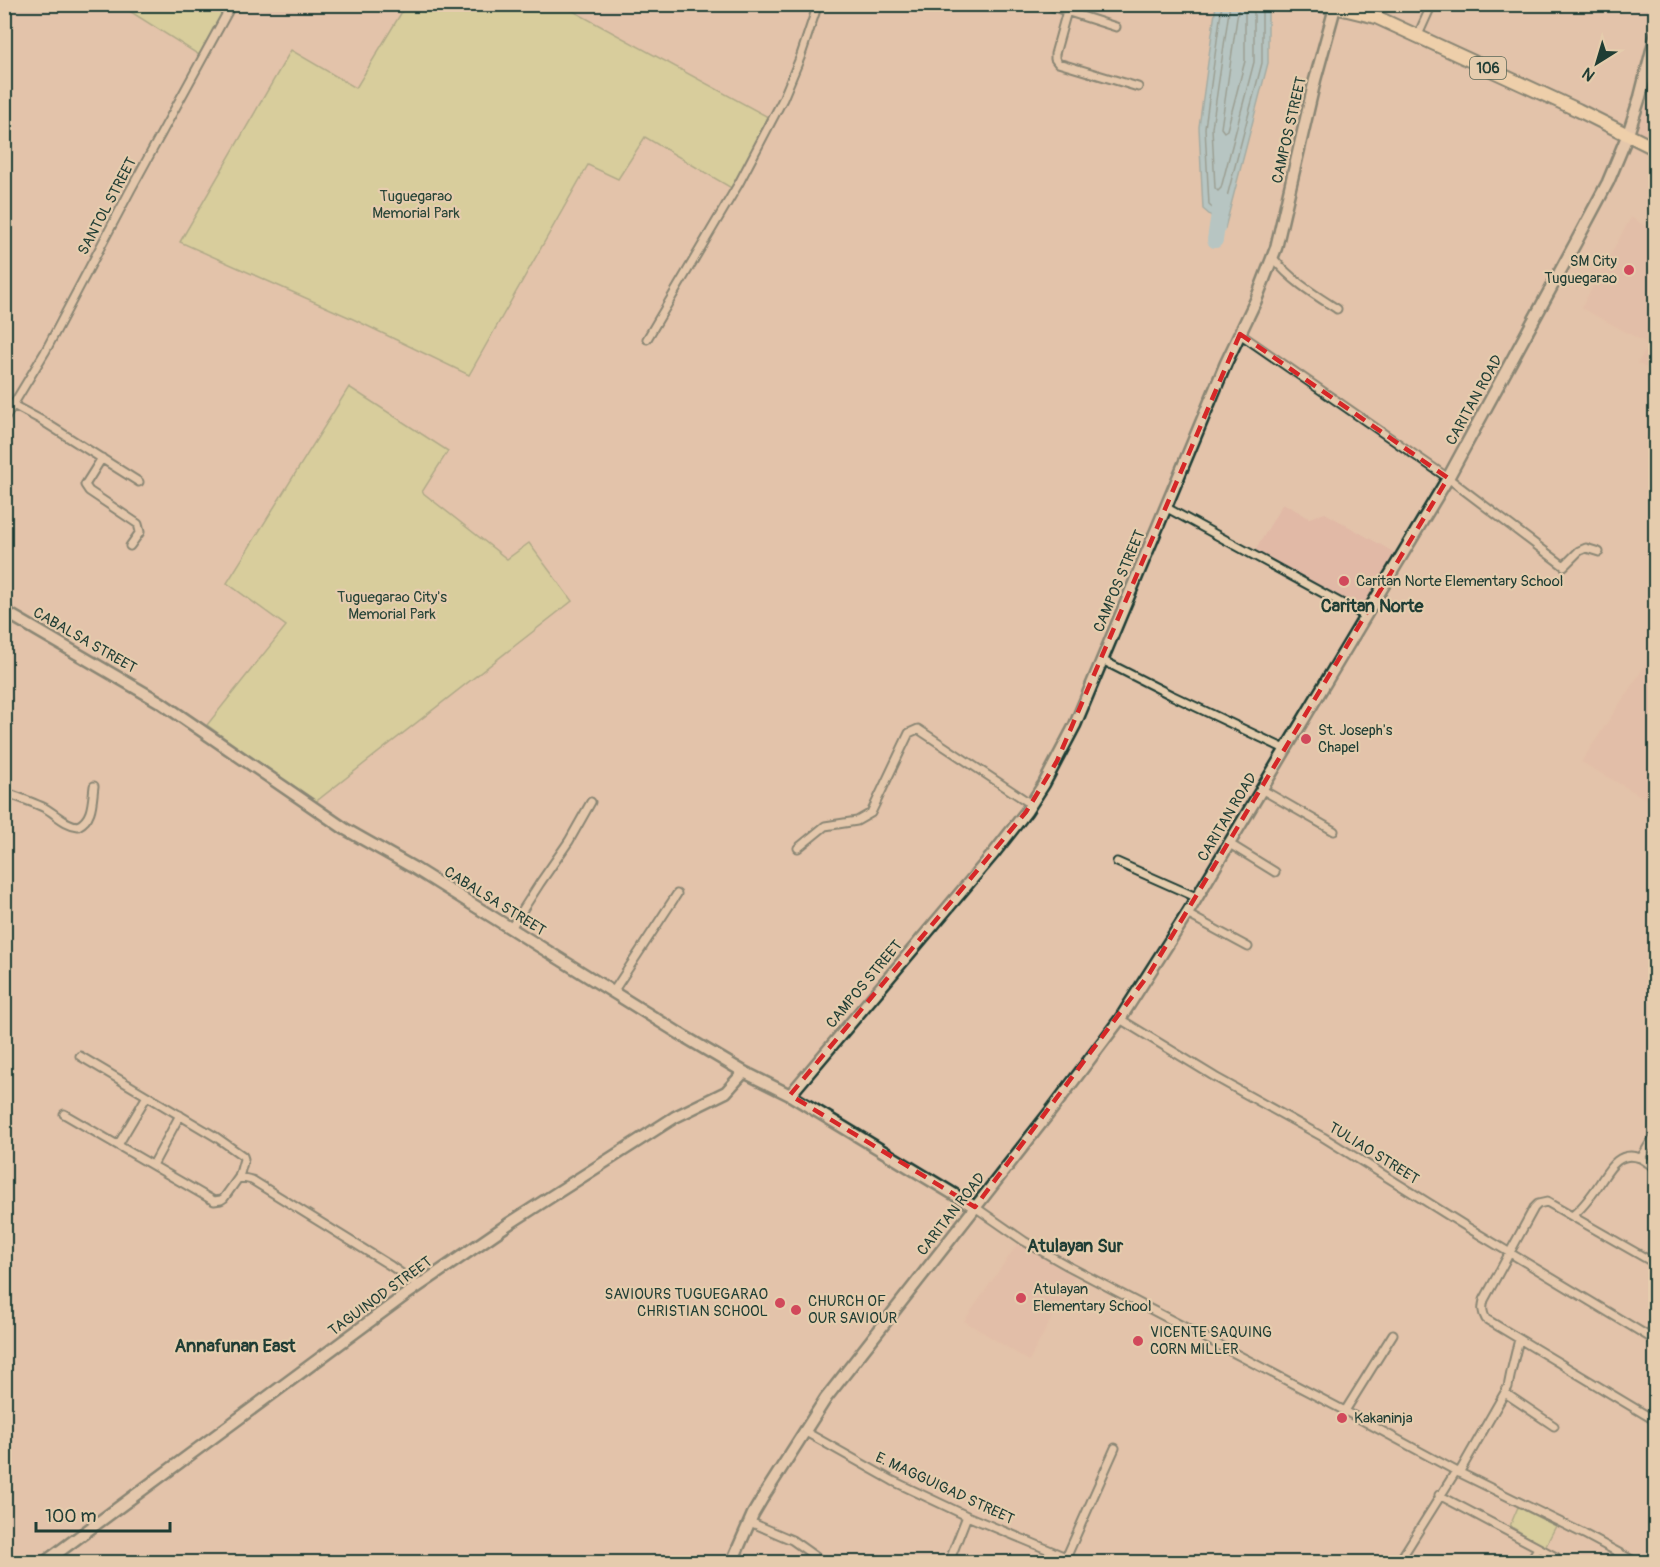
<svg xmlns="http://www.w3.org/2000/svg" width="1660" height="1567" font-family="Pangolin,sans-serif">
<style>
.built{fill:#e1b9a6}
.green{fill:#c9d98d;stroke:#748b60;stroke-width:1.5}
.water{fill:#80c8e0;stroke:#59909b;stroke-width:1.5}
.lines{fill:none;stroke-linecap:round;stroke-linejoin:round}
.shore{stroke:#467579;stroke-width:1.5}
.river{stroke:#80c8e0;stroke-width:16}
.street-casing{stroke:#1f3d34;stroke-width:11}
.secondary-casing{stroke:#1f3d34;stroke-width:15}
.highway-casing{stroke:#1f3d34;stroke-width:16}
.street{stroke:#e5ccad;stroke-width:7}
.secondary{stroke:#e5ccad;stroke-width:10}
.highway{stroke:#faddab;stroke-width:12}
.marked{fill:none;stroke:#d62828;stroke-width:4.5;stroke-dasharray:12 8;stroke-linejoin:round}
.poi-dot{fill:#d1495b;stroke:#e5ccad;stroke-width:2}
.labels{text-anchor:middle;stroke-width:4.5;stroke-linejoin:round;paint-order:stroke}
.shield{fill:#e5ccad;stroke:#5a6858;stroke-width:1.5}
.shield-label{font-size:14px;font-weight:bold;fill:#1f3d34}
.street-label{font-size:15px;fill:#1f3d34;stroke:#e5ccad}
.park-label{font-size:15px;fill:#284538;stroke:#e5ccad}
.poi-label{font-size:15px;fill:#1f3d34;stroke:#e5ccad;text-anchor:start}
.quarter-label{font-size:18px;font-weight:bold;fill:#1f3d34;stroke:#e5ccad}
</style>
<rect width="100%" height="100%" fill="#e3c3aa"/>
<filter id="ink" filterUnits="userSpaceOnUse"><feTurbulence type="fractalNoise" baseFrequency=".0167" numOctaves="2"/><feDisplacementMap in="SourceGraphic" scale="12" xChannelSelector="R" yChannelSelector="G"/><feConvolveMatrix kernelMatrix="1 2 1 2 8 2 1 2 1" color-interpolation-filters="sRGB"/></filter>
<g filter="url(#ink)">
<!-- built -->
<path class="built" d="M1647,104L1655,107V142L1634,133Z
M1631,217L1655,232V373L1637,363L1650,345L1581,308Z
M1283,503L1309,518L1325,513L1395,553L1361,609L1255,551Z
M1655,650V804L1581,762Z
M1018,1243L1075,1275L1029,1361L964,1321Z"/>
<!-- green -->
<path class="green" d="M120,5H227L199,55Z
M406,5H574L571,10L768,117L733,189L645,137L618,179L588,165L469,375L353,319L180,242L291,50L356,88Z
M349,387L448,451L422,492L507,559L529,543L572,601L314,803L207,725L286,626L227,583Z
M1518,1507L1556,1526L1545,1547L1510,1526Z"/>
<!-- water -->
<path class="water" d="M1216,5H1268V63L1225,228L1203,209L1199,127Z"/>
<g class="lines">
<!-- shore -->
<path class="shore" d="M1222,4L1205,128L1209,205L1220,215L1223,212L1262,63V4
M1230,4L1212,128L1215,188L1218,191L1221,188L1254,62V4
M1239,4L1221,128L1224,132L1227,130L1245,61V4"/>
<!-- river -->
<path class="river" d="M1215,240L1221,200"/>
<defs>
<path id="street" d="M1044,4L1116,27
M1067,11L1055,54V59L1058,63L1138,87
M1418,35L1432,4
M1273,258C1292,281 1312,293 1337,309
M1240,334L1448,478L1564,566L1579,551L1586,548L1599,552
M647,339L739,183L783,99L800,58L818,4
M13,405L41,420L139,482
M4,420L45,352L131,189L232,4
M102,458L85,485L89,491L138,524L140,532L130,546
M1167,508L1365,616
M1102,660L1171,695L1285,749
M1261,789L1334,831
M4,792C18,797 32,802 45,808C56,814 65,825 78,826C93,819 92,801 94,786
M1228,843L1275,872
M798,848L825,826L857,821L871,813L909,733L918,729L1031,804
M1117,862L1196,897
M1187,914L1248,947
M511,928L540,883L569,841L591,802
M613,992L677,894
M1120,1019L1215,1077L1323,1137L1467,1227L1656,1341
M80,1056L216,1137L243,1156L244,1159L239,1177
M64,1114L214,1201L221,1200L224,1198L239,1177L252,1180L391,1266L419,1286
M118,1145L147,1096
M1641,1158L1656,1133
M153,1165L180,1115
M975,1207L1024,1241L1068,1266L1345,1411L1456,1471L1584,1534L1636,1562
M1572,1216C1583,1208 1592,1195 1600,1183C1609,1169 1619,1150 1640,1158C1645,1160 1650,1165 1656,1168
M1656,1264L1547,1202L1538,1204L1534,1208L1484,1300C1482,1308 1482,1312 1486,1319L1656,1421
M1505,1393L1554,1426
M1345,1411L1393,1334
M804,1431L893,1481L967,1516L1078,1562
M1459,1473L1508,1387L1511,1372L1519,1339
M1439,1495L1556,1557
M750,1522L792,1540L823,1562
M54,1556L66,1562
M1066,1558L1115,1448
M949,1562L967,1516
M1399,1562L1456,1471
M1530,1562L1538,1548"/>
<path id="secondary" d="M4,611L160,702L345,829L414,868L685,1037L744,1072L790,1095L975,1207
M790,1095L994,853L1026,812L1044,784L1075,725L1226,363L1256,300L1276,248L1315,80L1336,4
M45,1562L404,1296L510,1223L675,1117L726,1092L744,1072
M732,1562L753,1514L763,1497L826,1398L1053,1108L1120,1019L1187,914L1448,478L1576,242L1608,182L1628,134L1640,97L1656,34"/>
<path id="highway" d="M1313,4L1335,7L1376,17L1578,110L1656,149"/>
</defs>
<!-- street casing -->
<use href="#street" class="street-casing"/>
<!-- secondary casing -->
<use href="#secondary" class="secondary-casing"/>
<!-- highway casing -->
<use href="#highway" class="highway-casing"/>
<!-- street -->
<use href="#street" class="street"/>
<!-- secondary -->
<use href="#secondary" class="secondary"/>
<!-- highway -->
<use href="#highway" class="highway"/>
</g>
</g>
<!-- marked area -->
<path d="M0 0H1660V1567H0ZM1240,334L1448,478L1149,974L975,1207L790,1095L1026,812L1057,761Z" fill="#e3c3aa" fill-opacity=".55" fill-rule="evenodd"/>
<path class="marked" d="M1240,334L1448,478L1149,974L975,1207L790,1095L1026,812L1057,761Z"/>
<!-- markers -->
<g class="poi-dot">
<circle cx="1629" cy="270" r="6"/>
<circle cx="1344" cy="581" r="6"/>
<circle cx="1306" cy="739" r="6"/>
<circle cx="1021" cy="1298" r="6"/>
<circle cx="780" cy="1303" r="6"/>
<circle cx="796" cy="1310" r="6"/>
<circle cx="1138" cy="1341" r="6"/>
<circle cx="1342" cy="1418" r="6"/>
</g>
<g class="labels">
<!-- shield labels -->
<rect class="shield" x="1470" y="57" width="36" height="22" rx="4.5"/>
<g class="shield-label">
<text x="1488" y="73">106</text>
</g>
<!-- street labels -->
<g class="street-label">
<text transform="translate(1289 130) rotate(-77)" y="5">CAMPOS STREET</text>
<text transform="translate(107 206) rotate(-62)" y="5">SANTOL STREET</text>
<text transform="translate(1474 400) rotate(-61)" y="5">CARITAN ROAD</text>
<text transform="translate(1119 581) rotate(-67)" y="5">CAMPOS STREET</text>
<text transform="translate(85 640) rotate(30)" y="5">CABALSA STREET</text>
<text transform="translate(1227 817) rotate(-59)" y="5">CARITAN ROAD</text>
<text transform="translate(495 901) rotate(32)" y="5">CABALSA STREET</text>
<text transform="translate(864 984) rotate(-50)" y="5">CAMPOS STREET</text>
<text transform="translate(1374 1153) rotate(32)" y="5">TULIAO STREET</text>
<text transform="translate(951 1214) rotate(-52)" y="5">CARITAN ROAD</text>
<text transform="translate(380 1296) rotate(-36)" y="5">TAGUINOD STREET</text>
<text transform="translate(945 1488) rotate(25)" y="5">E. MAGGUIGAD STREET</text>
</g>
<!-- park labels -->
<g class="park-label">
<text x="416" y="201">Tuguegarao<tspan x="416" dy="17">Memorial Park</tspan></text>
<text x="392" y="602">Tuguegarao City's<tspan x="392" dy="17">Memorial Park</tspan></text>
</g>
<!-- poi labels -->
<g class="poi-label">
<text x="1617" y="266" text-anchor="end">SM City<tspan x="1617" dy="17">Tuguegarao</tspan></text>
<text x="1356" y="586">Caritan Norte Elementary School</text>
<text x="1318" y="735">St. Joseph's<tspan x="1318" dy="17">Chapel</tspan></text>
<text x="1033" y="1294">Atulayan<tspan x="1033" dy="17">Elementary School</tspan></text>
<text x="768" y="1299" text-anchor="end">SAVIOURS TUGUEGARAO<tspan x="768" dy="17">CHRISTIAN SCHOOL</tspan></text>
<text x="808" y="1306">CHURCH OF<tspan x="808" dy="17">OUR SAVIOUR</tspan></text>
<text x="1150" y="1337">VICENTE SAQUING<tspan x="1150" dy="17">CORN MILLER</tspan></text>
<text x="1354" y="1423">Kakaninja</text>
</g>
<!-- quarter labels -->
<g class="quarter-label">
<text x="1372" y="612">Caritan Norte</text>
<text x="1075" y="1252">Atulayan Sur</text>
<text x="235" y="1352">Annafunan East</text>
</g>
</g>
<!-- margin -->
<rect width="1660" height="1567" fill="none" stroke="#e5ccad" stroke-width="24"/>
<rect x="12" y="12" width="1636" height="1543" fill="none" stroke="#1f3d34" stroke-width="2" filter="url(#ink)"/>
<!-- north arrow -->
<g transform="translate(1597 63) rotate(217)" stroke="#e5ccad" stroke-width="4.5" paint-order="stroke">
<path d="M0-4.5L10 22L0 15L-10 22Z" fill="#1f3d34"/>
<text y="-9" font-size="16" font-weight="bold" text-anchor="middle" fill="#1f3d34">N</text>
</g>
<!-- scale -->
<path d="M36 1522v9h134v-9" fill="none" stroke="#1f3d34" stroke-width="3"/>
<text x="45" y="1522" font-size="18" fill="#1f3d34" stroke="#e5ccad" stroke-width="4.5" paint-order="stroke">100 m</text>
</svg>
